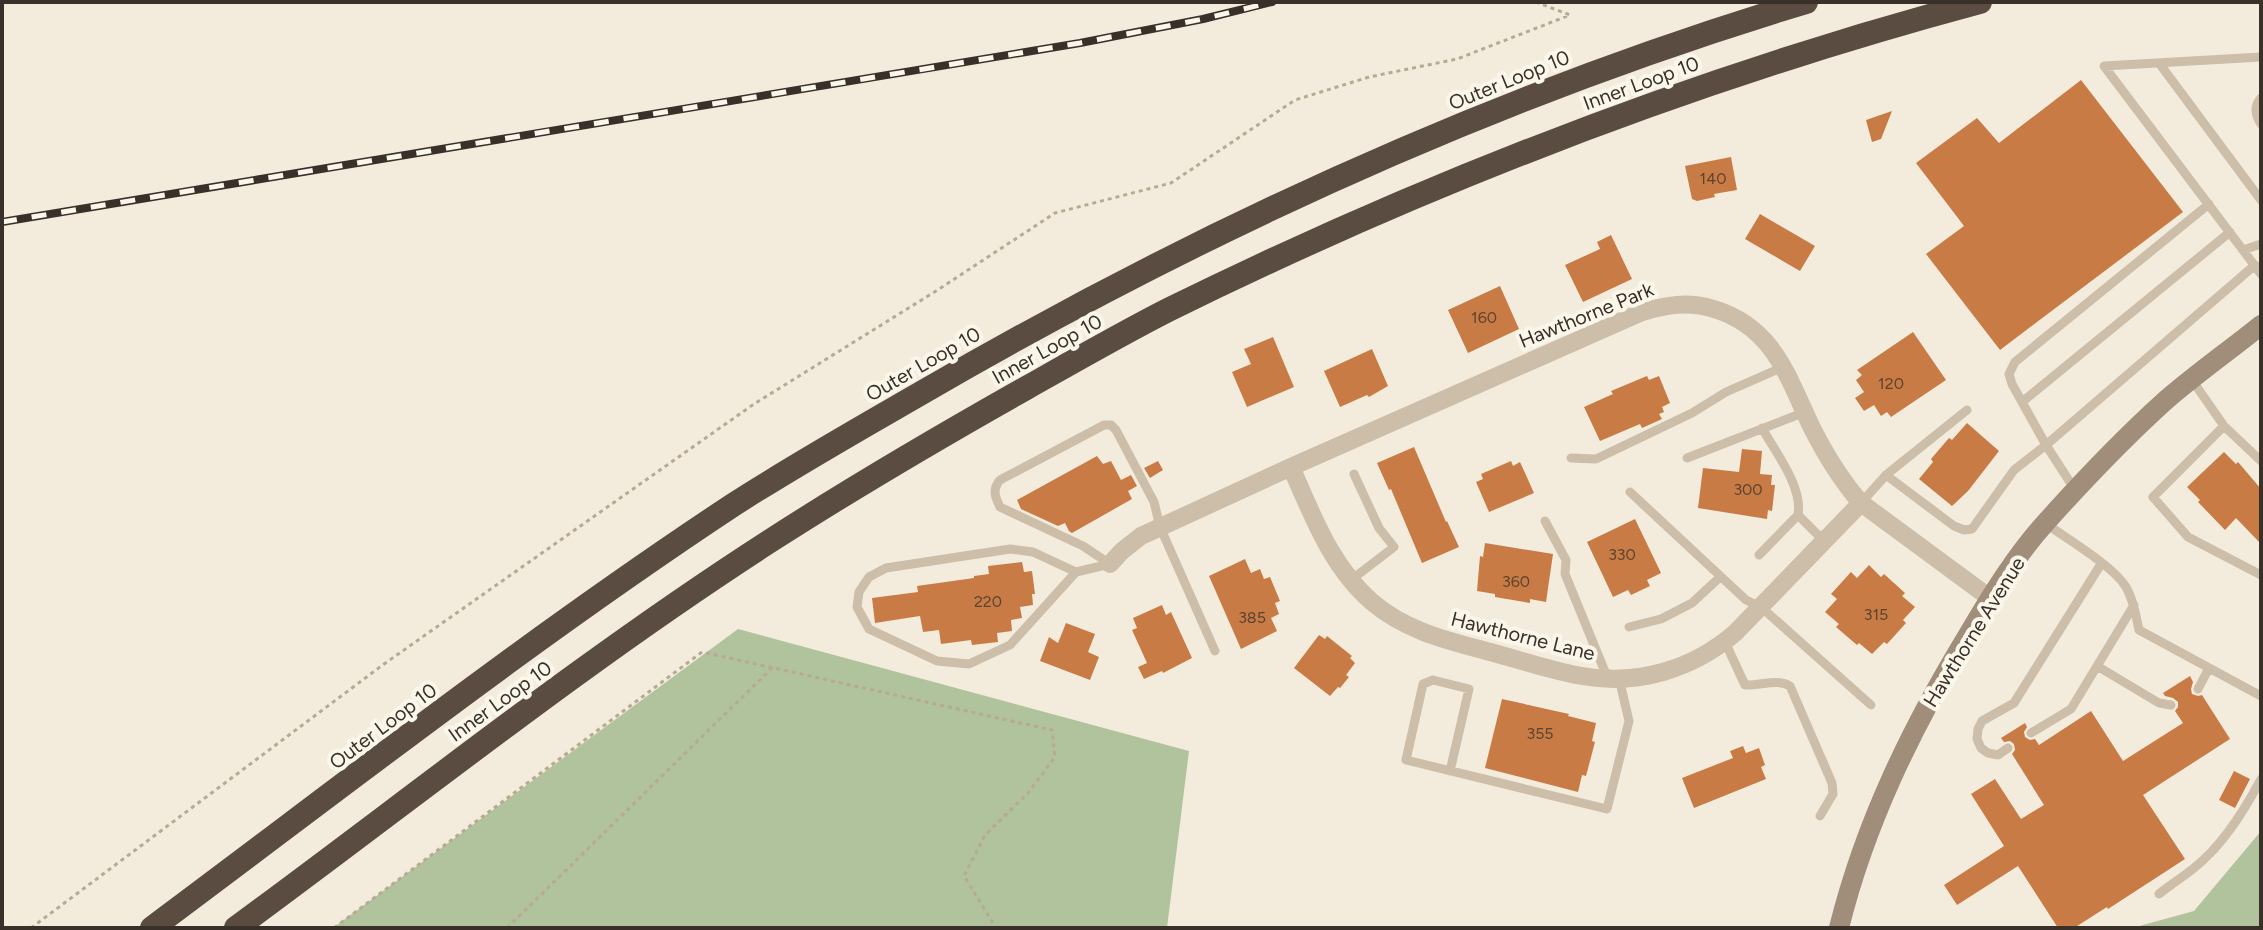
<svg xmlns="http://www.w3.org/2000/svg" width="2263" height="930" font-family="Figtree,sans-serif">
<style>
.green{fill:#b0c39c}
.building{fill:#c97b45}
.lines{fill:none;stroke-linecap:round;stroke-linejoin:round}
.path{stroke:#b8a992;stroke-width:3;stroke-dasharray:4 4;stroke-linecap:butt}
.service{stroke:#ccbea8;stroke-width:9}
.minor{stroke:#ccbea8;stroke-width:18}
.secondary{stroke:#a08e7a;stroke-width:20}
.motorway{stroke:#5a4c40;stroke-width:24}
.rail-casing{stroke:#383029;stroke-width:8}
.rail{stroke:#faf6ea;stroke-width:5;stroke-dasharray:15;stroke-linecap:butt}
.labels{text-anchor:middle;stroke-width:8;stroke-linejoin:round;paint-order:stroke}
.number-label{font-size:16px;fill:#5c4330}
.street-label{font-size:20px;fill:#383029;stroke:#faf6ea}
</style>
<rect width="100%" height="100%" fill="#f3ecdd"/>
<!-- green -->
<path class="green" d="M738,629L1189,751L1167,928H333Z
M2261,831V928H2132L2194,911Z"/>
<!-- building -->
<path class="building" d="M2081,80L2183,212L2000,350L1926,254L1964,226L1916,163L1977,118L1999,143Z
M1892,111L1881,139L1872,142L1866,120Z
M1731,157L1737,190L1714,194L1715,197L1697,201L1692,199L1685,166Z
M1760,214L1815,246L1800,271L1745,239Z
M1611,235L1632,279L1583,302L1565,265L1600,249L1597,242Z
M1500,286L1519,329L1468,353L1448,310Z
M1913,332L1946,380L1891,417L1887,412L1881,416L1874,405L1864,411L1855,398L1864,392L1856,380L1862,375L1857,370Z
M1273,337L1294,387L1247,407L1232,372L1251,364L1244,349Z
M1372,349L1388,386L1369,397L1367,395L1340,407L1324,371Z
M1647,376L1649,380L1659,376L1670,403L1662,407L1664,412L1659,414L1662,419L1642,428L1640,424L1600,441L1584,407L1613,394L1611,391Z
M1967,423L1999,451L1968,491L1952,506L1919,479L1933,462L1931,459L1949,438L1952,440Z
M1414,447L1446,522L1447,521L1459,547L1422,563L1391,489L1389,490L1377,463Z
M1742,449L1762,451L1760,474L1772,475L1771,485H1775L1772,511L1768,510L1767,519L1698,508L1703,468L1739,472Z
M2224,452L2236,464L2238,462L2261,489V544L2236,518L2225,530L2198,502L2200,500L2187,487Z
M1097,456L1103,464L1111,461L1121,480L1131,475L1137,486L1128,491L1132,499L1072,533L1069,531L1065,523L1058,526L1021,509L1017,500Z
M1158,461L1163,470L1150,478L1144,468Z
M1511,461L1513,466L1520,462L1534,493L1489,512L1476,482L1483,479L1481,474Z
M1635,519L1661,573L1647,580L1650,586L1631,595L1628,590L1613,597L1587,542Z
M1485,543L1553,554L1546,602L1530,599V603L1495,597V594L1477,591L1480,556L1483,557Z
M1245,559L1251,573L1260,569L1264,579L1270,577L1280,601L1275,603L1279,614L1271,618L1277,631L1241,649L1209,576Z
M1022,562L1024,572L1032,571L1035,594H1032L1033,605L1020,607L1022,618L1011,620L1012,631L997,633L998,642L972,645L971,640L941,644L939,630L923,632L920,616L875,623L872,598L918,592L917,586L974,578V576L989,574L988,566Z
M1869,565L1881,577L1884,574L1905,593L1902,596L1915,607L1903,620L1906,623L1887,644L1884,642L1872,654L1859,643L1857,645L1836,627L1839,624L1825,612L1837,599L1831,594L1851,572L1857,578Z
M1162,605L1166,615L1171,612L1192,658L1163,673L1162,671L1144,679L1138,667L1147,663L1132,630L1137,628L1133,618Z
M1066,623L1095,634L1088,652L1099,657L1090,680L1040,661L1049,637L1058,643Z
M1319,635L1325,639L1327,636L1352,656L1350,658L1355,663L1346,675L1349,677L1340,688L1338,687L1330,696L1294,668Z
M2190,676L2193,682L2191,689L2192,694L2198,696L2202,695L2230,739L2143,795L2185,859L2108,909L2107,907L2074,928H2058L2018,866L1957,905L1944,885L2004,846L1971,794L1995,779L2021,819L2044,805L2012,754L2015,750L2014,744L2010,741L2004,742L2001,738L2025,723L2027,727L2024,732L2025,737L2030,740L2035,739L2039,745L2091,711L2123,761L2183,723L2175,711L2178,707V702L2173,698L2165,696L2163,693Z
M1502,699L1569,714L1568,716L1596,723L1592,741L1595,742L1586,776L1582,775L1578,792L1485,768Z
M1743,746L1746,753L1759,748L1765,765L1761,767L1766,779L1694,808L1682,778L1733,758L1730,751Z
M2234,771L2250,779L2235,808L2219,800Z"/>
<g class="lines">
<!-- path -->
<path class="path" d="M31,928L384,664L754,404L936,291L1055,213L1171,183L1295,100L1369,77L1457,59L1570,15L1536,2
M334,928L702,652L1052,730L1055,757L1028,793L985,835L964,876L996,928
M507,928L773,667
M1865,928V927"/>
<!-- service -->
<path class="service" d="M2261,57L2104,66L2261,274
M2159,63L2261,200
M2261,98C2254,106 2255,115 2261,124
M2243,250L2261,244
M2192,380L2224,426L2261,461
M2022,402L2230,232
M2224,426L2153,497L2188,537L2261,575
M1571,458L1596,459L1692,413L1726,392L1783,367
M1687,458L1805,412
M1886,475L1954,526L1964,530L1972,529L2014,470L2046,445L2255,265
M2075,490L2046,445L2012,384L2009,374L2015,362L2209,204
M1630,492L1746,600L1761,607L1871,705
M1861,503L1886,475L1967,410
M1798,515L1824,541
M1545,521L1566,560L1565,574L1608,679
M2045,523C2067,539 2112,565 2126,587C2133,600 2136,615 2139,630L2261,696
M1759,555L1798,515C1803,487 1776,453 1762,428
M1110,564L1083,546L1000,507C995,497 992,489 1000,480L1104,425H1111L1116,430L1154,502L1160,527L1215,651
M1076,572L1010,645L969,664L937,661L869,629L857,607L859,592L869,577L886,568L1010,549L1033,552L1076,572L1110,564
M1351,580L1394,547L1379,528L1354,474
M1629,627L1661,619L1692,603L1720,577
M1725,642L1745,685C1760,686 1777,678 1790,686L1832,783L1833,794L1820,816
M2097,666L2159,703L2171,705
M2198,689L2209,668
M2031,733L2071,709L2134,605
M2008,748L1998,755L1988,753L1981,748L1977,739L1978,729L1982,721L2014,703L2101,564
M1450,771L1469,689L1433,680L1423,684L1406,760L1607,809L1629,721L1619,678
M2159,894C2170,885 2183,877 2194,868C2223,845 2244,811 2261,779"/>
<!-- minor -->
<path class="minor" d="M1291,467C1312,514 1331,567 1372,602C1407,632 1450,641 1494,653C1523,661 1553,671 1582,676C1638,686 1693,669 1735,633L1861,503
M1110,564L1122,551L1141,536L1291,467L1642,312C1666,305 1688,301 1714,309C1773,327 1787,375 1811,426C1825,454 1841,480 1861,503L1990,598"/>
<!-- secondary -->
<path class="secondary" d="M1839,928C1865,823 1912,727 1968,635C1991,596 2016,555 2047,521C2083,481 2126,436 2166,400C2196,374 2230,350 2261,325"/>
<!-- motorway -->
<path class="motorway" d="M152,928C344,785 533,637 733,505C795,465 859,429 923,392C1202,230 1497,95 1806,2
M236,928C413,798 585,660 770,541C854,487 941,436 1028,387C1074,361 1121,334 1168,310C1428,182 1700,77 1980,2"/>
<defs>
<path id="rail" d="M2,222L1080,43L1203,19L1272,2"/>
</defs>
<!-- rail casing -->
<use href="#rail" class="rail-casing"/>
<!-- rail -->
<use href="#rail" class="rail"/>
</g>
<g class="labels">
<!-- number labels -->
<g class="number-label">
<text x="1713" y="184">140</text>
<text x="1484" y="323">160</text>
<text x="1891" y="389">120</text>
<text x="1748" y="495">300</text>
<text x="1622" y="560">330</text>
<text x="1516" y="587">360</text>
<text x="988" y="607">220</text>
<text x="1876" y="620">315</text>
<text x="1252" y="623">385</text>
<text x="1540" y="739">355</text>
</g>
<!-- street labels -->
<g class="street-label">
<text transform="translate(1509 80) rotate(-22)" y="7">Outer Loop 10</text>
<text transform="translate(1641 83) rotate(-20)" y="7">Inner Loop 10</text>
<text transform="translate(1586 315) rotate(-22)" y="7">Hawthorne Park</text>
<text transform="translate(1047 349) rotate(-29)" y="7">Inner Loop 10</text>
<text transform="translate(923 364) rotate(-30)" y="7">Outer Loop 10</text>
<text transform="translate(1974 632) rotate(-58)" y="7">Hawthorne Avenue</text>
<text transform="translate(1523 636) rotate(14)" y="7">Hawthorne Lane</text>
<text transform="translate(500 701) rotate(-36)" y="7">Inner Loop 10</text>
<text transform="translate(383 726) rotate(-37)" y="7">Outer Loop 10</text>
</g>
</g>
<!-- border -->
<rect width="2263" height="930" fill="none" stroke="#383029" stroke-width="8"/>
</svg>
